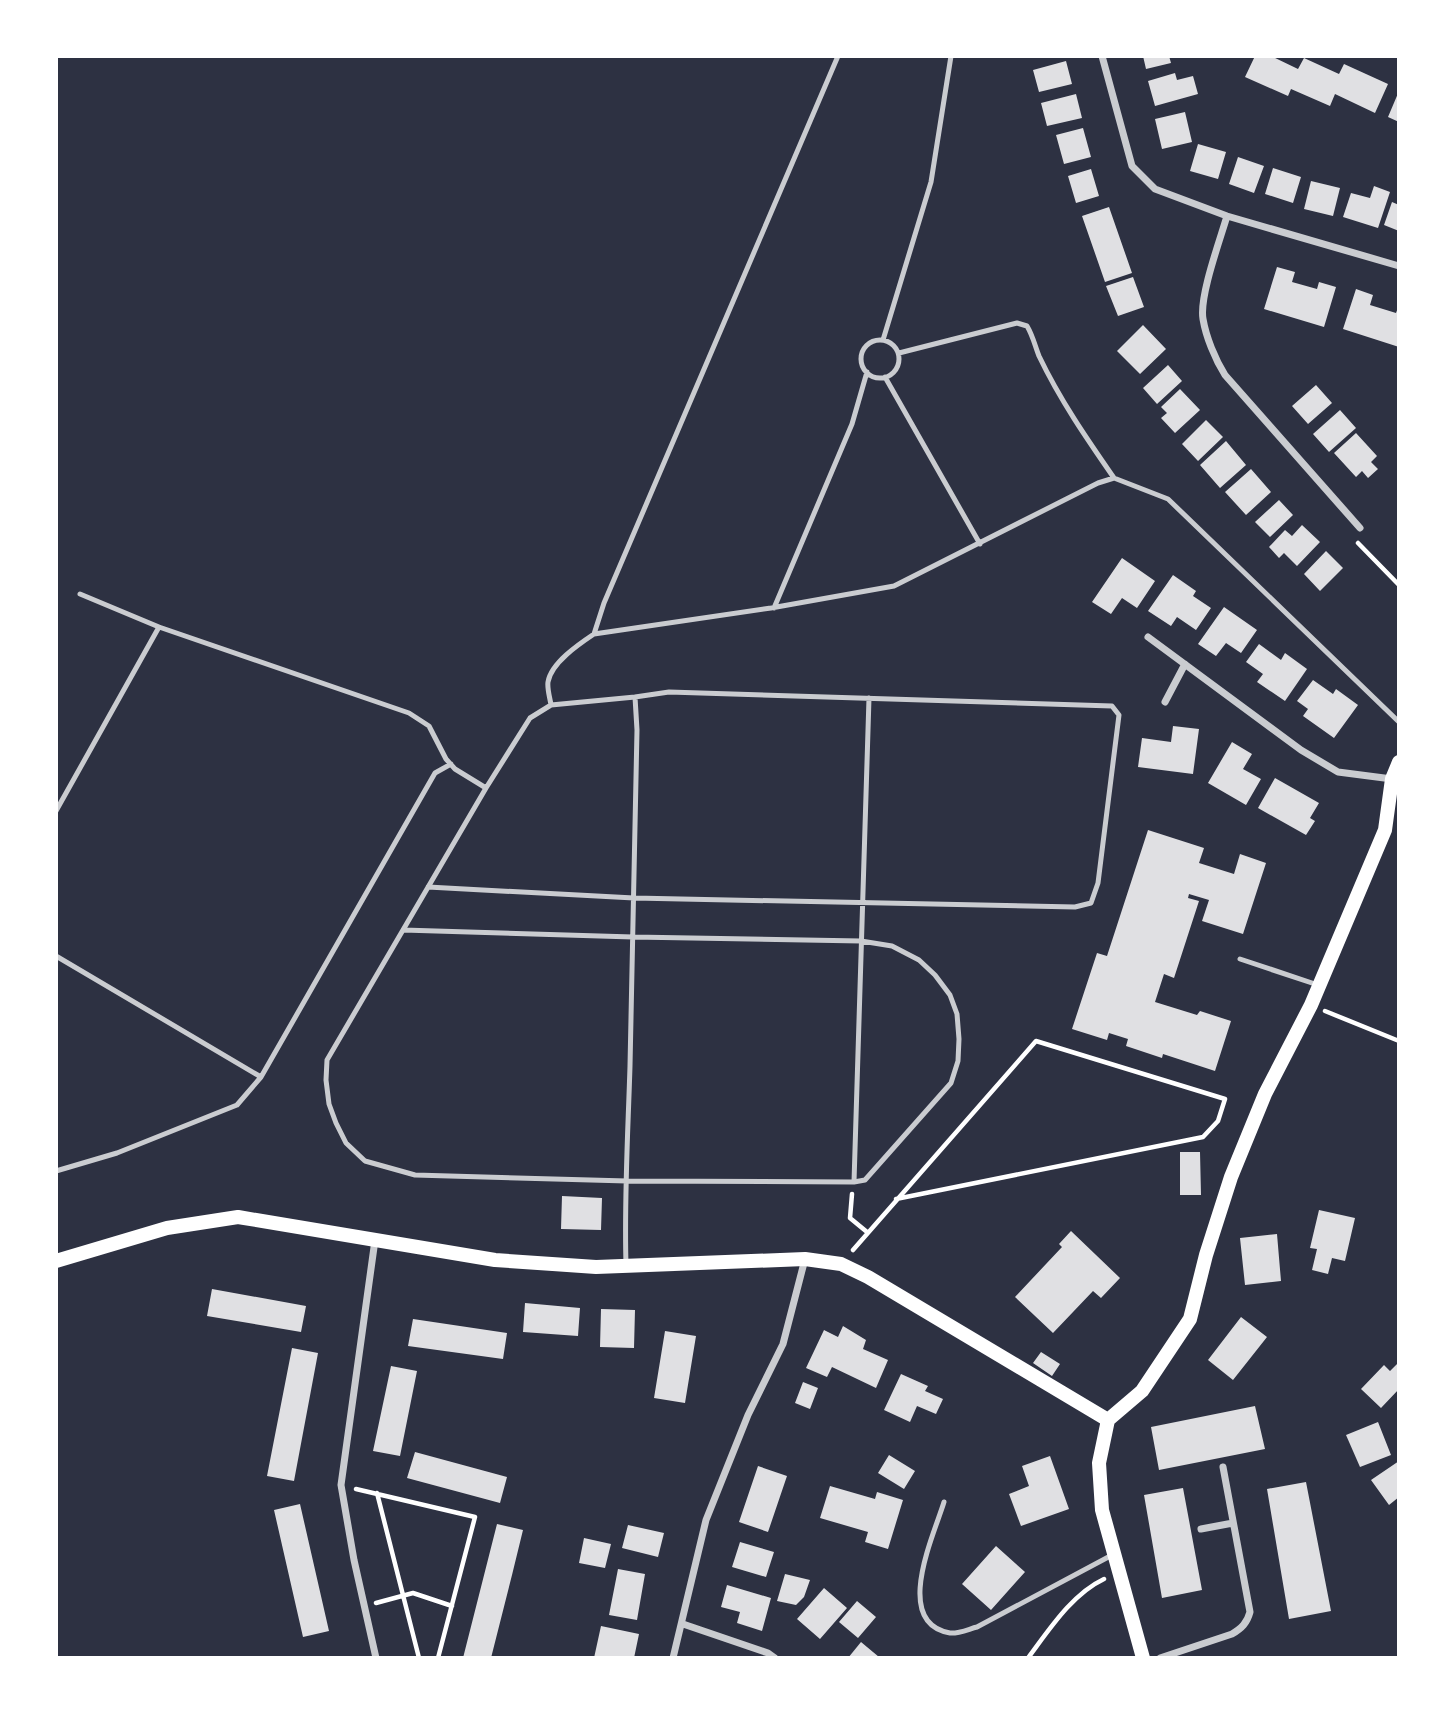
<svg xmlns="http://www.w3.org/2000/svg" width="1455" height="1714" font-family="Cabin,sans-serif">
<style>
.building{fill:#e0e0e3}
.lines{fill:none;stroke-linecap:round;stroke-linejoin:round}
.path{stroke:#fff;stroke-width:4.5}
.service{stroke:#caccd0;stroke-width:5}
.minor{stroke:#caccd0;stroke-width:7}
.secondary{stroke:#fff;stroke-width:14}
</style>
<rect width="100%" height="100%" fill="#2d3142"/>
<!-- building -->
<path class="building" d="M1143,56H1169L1171,63L1146,69Z
M1255,56H1271L1298,69L1304,58L1339,74L1344,64L1388,84L1375,113L1335,94L1330,106L1291,89L1288,96L1245,77Z
M1066,61L1072,84L1039,92L1033,70Z
M1175,73L1177,80L1193,76L1198,94L1155,106L1148,81Z
M1399,91V122L1388,117Z
M1076,94L1082,118L1047,126L1041,103Z
M1185,112L1192,142L1162,149L1155,119Z
M1083,128L1091,157L1064,164L1056,135Z
M1198,144L1226,152L1218,179L1190,171Z
M1238,157L1264,166L1254,193L1229,184Z
M1273,168L1301,177L1293,203L1265,194Z
M1091,169L1099,196L1076,203L1068,176Z
M1311,181L1340,188L1333,216L1304,209Z
M1374,186L1390,192L1378,228L1343,217L1351,193L1370,198Z
M1392,202L1399,205V231L1384,225Z
M1109,207L1132,273L1105,282L1082,216Z
M1277,267L1295,272L1292,282L1317,289L1319,282L1336,287L1324,327L1264,309Z
M1133,277L1144,307L1118,316L1106,286Z
M1356,289L1373,295L1370,305L1396,313L1399,305V347L1343,329Z
M1143,325L1166,349L1140,374L1117,351Z
M1168,365L1182,381L1157,404L1143,388Z
M1316,385L1332,403L1308,424L1292,406Z
M1180,389L1200,410L1175,433L1161,418L1167,413L1161,407Z
M1340,410L1356,428L1329,452L1313,434Z
M1206,420L1223,437L1198,461L1182,444Z
M1356,433L1377,456L1371,462L1378,469L1368,478L1362,471L1356,477L1334,453Z
M1226,441L1246,465L1220,488L1200,465Z
M1251,469L1271,492L1246,515L1225,492Z
M1279,500L1293,515L1270,537L1255,522Z
M1302,525L1320,542L1297,566L1284,553L1279,558L1269,547L1285,530L1292,536Z
M1326,551L1343,568L1320,591L1304,574Z
M1122,558L1155,581L1137,608L1122,598L1111,614L1092,602Z
M1173,575L1196,591L1193,596L1211,608L1196,630L1177,617L1171,626L1148,611Z
M1224,607L1257,630L1241,653L1226,643L1216,656L1198,644Z
M1259,644L1281,660L1285,653L1307,669L1285,701L1257,682L1263,674L1246,662Z
M1313,680L1333,694L1336,689L1358,705L1334,738L1303,716L1308,709L1297,701Z
M1173,726L1199,729L1193,774L1138,767L1142,738L1171,742Z
M1232,742L1252,754L1243,769L1261,779L1246,805L1208,783Z
M1275,778L1319,803L1310,818L1315,821L1306,835L1258,808Z
M1148,830L1204,848L1199,863L1234,874L1240,854L1266,863L1243,934L1202,921L1209,900L1189,894L1188,898L1199,901L1174,978L1164,974L1155,1002L1197,1015L1200,1011L1231,1021L1215,1071L1163,1054L1162,1058L1126,1046L1128,1039L1109,1033L1107,1040L1072,1029L1097,953L1107,956Z
M1180,1152H1200L1201,1195H1180Z
M562,1196L602,1198L601,1230L561,1229Z
M1319,1210L1355,1218L1345,1261L1332,1258L1328,1274L1312,1270L1317,1249L1310,1248Z
M1071,1231L1120,1278L1101,1298L1093,1291L1053,1333L1015,1297L1062,1247L1059,1244Z
M1277,1234L1281,1281L1245,1285L1240,1238Z
M212,1289L306,1306L301,1332L207,1316Z
M525,1303L580,1308L578,1336L523,1332Z
M601,1309L635,1310L634,1348L600,1347Z
M1241,1317L1267,1337L1233,1380L1208,1360Z
M413,1319L507,1333L503,1359L408,1346Z
M843,1326L866,1340L863,1349L888,1360L876,1388L832,1367L827,1377L806,1368L824,1330L838,1337Z
M665,1331L696,1336L685,1403L654,1398Z
M292,1348L318,1353L294,1481L267,1476Z
M1041,1352L1060,1364L1052,1376L1033,1363Z
M1399,1362V1389L1381,1408L1361,1389L1384,1365L1390,1371Z
M391,1366L417,1371L400,1456L373,1451Z
M901,1374L928,1386L925,1391L943,1399L936,1414L917,1406L910,1422L884,1410Z
M803,1382L818,1388L810,1409L795,1403Z
M1255,1406L1265,1449L1159,1470L1151,1427Z
M1378,1422L1391,1455L1360,1467L1346,1435Z
M415,1452L507,1477L500,1503L407,1478Z
M889,1455L915,1471L904,1489L878,1473Z
M1050,1456L1069,1509L1021,1526L1009,1494L1029,1486L1022,1466Z
M1399,1461V1497L1389,1505L1371,1480Z
M758,1466L787,1476L768,1532L739,1522Z
M1306,1482L1331,1611L1289,1619L1267,1489Z
M830,1486L875,1499L877,1492L903,1500L888,1549L865,1542L868,1532L820,1518Z
M1183,1488L1202,1590L1162,1598L1144,1495Z
M300,1504L329,1631L303,1637L274,1510Z
M497,1524L523,1530L512,1575L491,1658H463Z
M628,1525L664,1533L658,1557L622,1548Z
M584,1538L611,1544L605,1568L579,1563Z
M740,1542L774,1552L766,1577L732,1567Z
M996,1546L1025,1572L991,1610L962,1584Z
M618,1569L645,1574L637,1620L609,1615Z
M785,1574L810,1580L804,1597L796,1605L777,1601Z
M727,1585L771,1598L762,1631L737,1623L740,1612L721,1607Z
M824,1588L847,1608L820,1639L797,1619Z
M857,1601L876,1617L858,1638L839,1622Z
M601,1626L639,1634L634,1658H594Z
M861,1642L879,1657L878,1658H848Z"/>
<g class="lines">
<!-- path -->
<path class="path" d="M1358,543L1399,585
M1325,1011L1399,1041
M852,1194L850,1218L867,1232
M853,1250L1036,1041L1225,1099L1218,1121L1203,1137L896,1199
M356,1489L475,1517L438,1658
M377,1493L419,1658
M376,1603L413,1593L452,1606
M1028,1658C1049,1630 1072,1594 1104,1579"/>
<!-- service -->
<path class="service" d="M861 359a19 19 0 1 1 38 0a19 19 0 1 1-38 0Z
M883,340L931,182L951,56
M899,353L1017,323L1027,326C1033,336 1035,346 1039,356C1060,400 1087,439 1114,478
M885,377L980,544
M80,594L159,627
M774,608L852,424L867,372
M594,634L604,603L838,56
M551,705C550,698 547,689 548,682C551,663 579,644 594,634L771,608L894,586L1098,483L1114,478L1168,499L1399,722
M56,811L159,627L409,713L429,726L446,759L455,769L486,788
M428,887L634,898L1075,907L1091,903L1098,883L1119,715L1112,706L669,692L635,697
M403,930L633,937L861,941L892,946L919,960L935,975L950,995L957,1014L959,1039L958,1061L951,1083L865,1180L854,1182
M56,956L261,1077L435,773L451,764
M1240,959L1318,985
M56,1171L117,1153L237,1105L261,1077
M626,1264C624,1198 628,1132 630,1066C633,954 635,842 637,730L635,697L551,705L530,718L486,788L327,1060L326,1080L329,1104L336,1123L346,1143L365,1161L415,1175L627,1181L854,1182L869,698
M944,1502C934,1535 892,1623 950,1633C958,1634 969,1629 977,1627L1114,1554"/>
<!-- minor -->
<path class="minor" d="M1102,56L1132,166L1155,189L1227,216L1399,266
M1227,216C1220,240 1199,297 1203,319C1206,337 1215,359 1225,375L1360,528
M1148,637L1301,750L1338,772L1392,779
M1165,702L1185,664
M375,1240L341,1485L354,1560L376,1658
M1201,1529L1233,1523
M683,1624L768,1653L775,1658
M673,1658L706,1520L748,1415L783,1344L805,1259
M1160,1658L1232,1634C1242,1628 1247,1623 1250,1612L1223,1467"/>
<!-- secondary -->
<path class="secondary" d="M56,1261L167,1228L238,1217L495,1260L596,1267L805,1259L841,1264L868,1277L1108,1420
M1108,1420L1142,1391L1190,1319L1206,1255L1231,1177L1265,1094L1311,1005L1385,830L1392,779L1399,762
M1108,1420L1099,1463L1102,1510L1143,1658"/>
</g>
<!-- border -->
<rect width="1455" height="1714" fill="none" stroke="#ffffff" stroke-width="116"/>
</svg>
